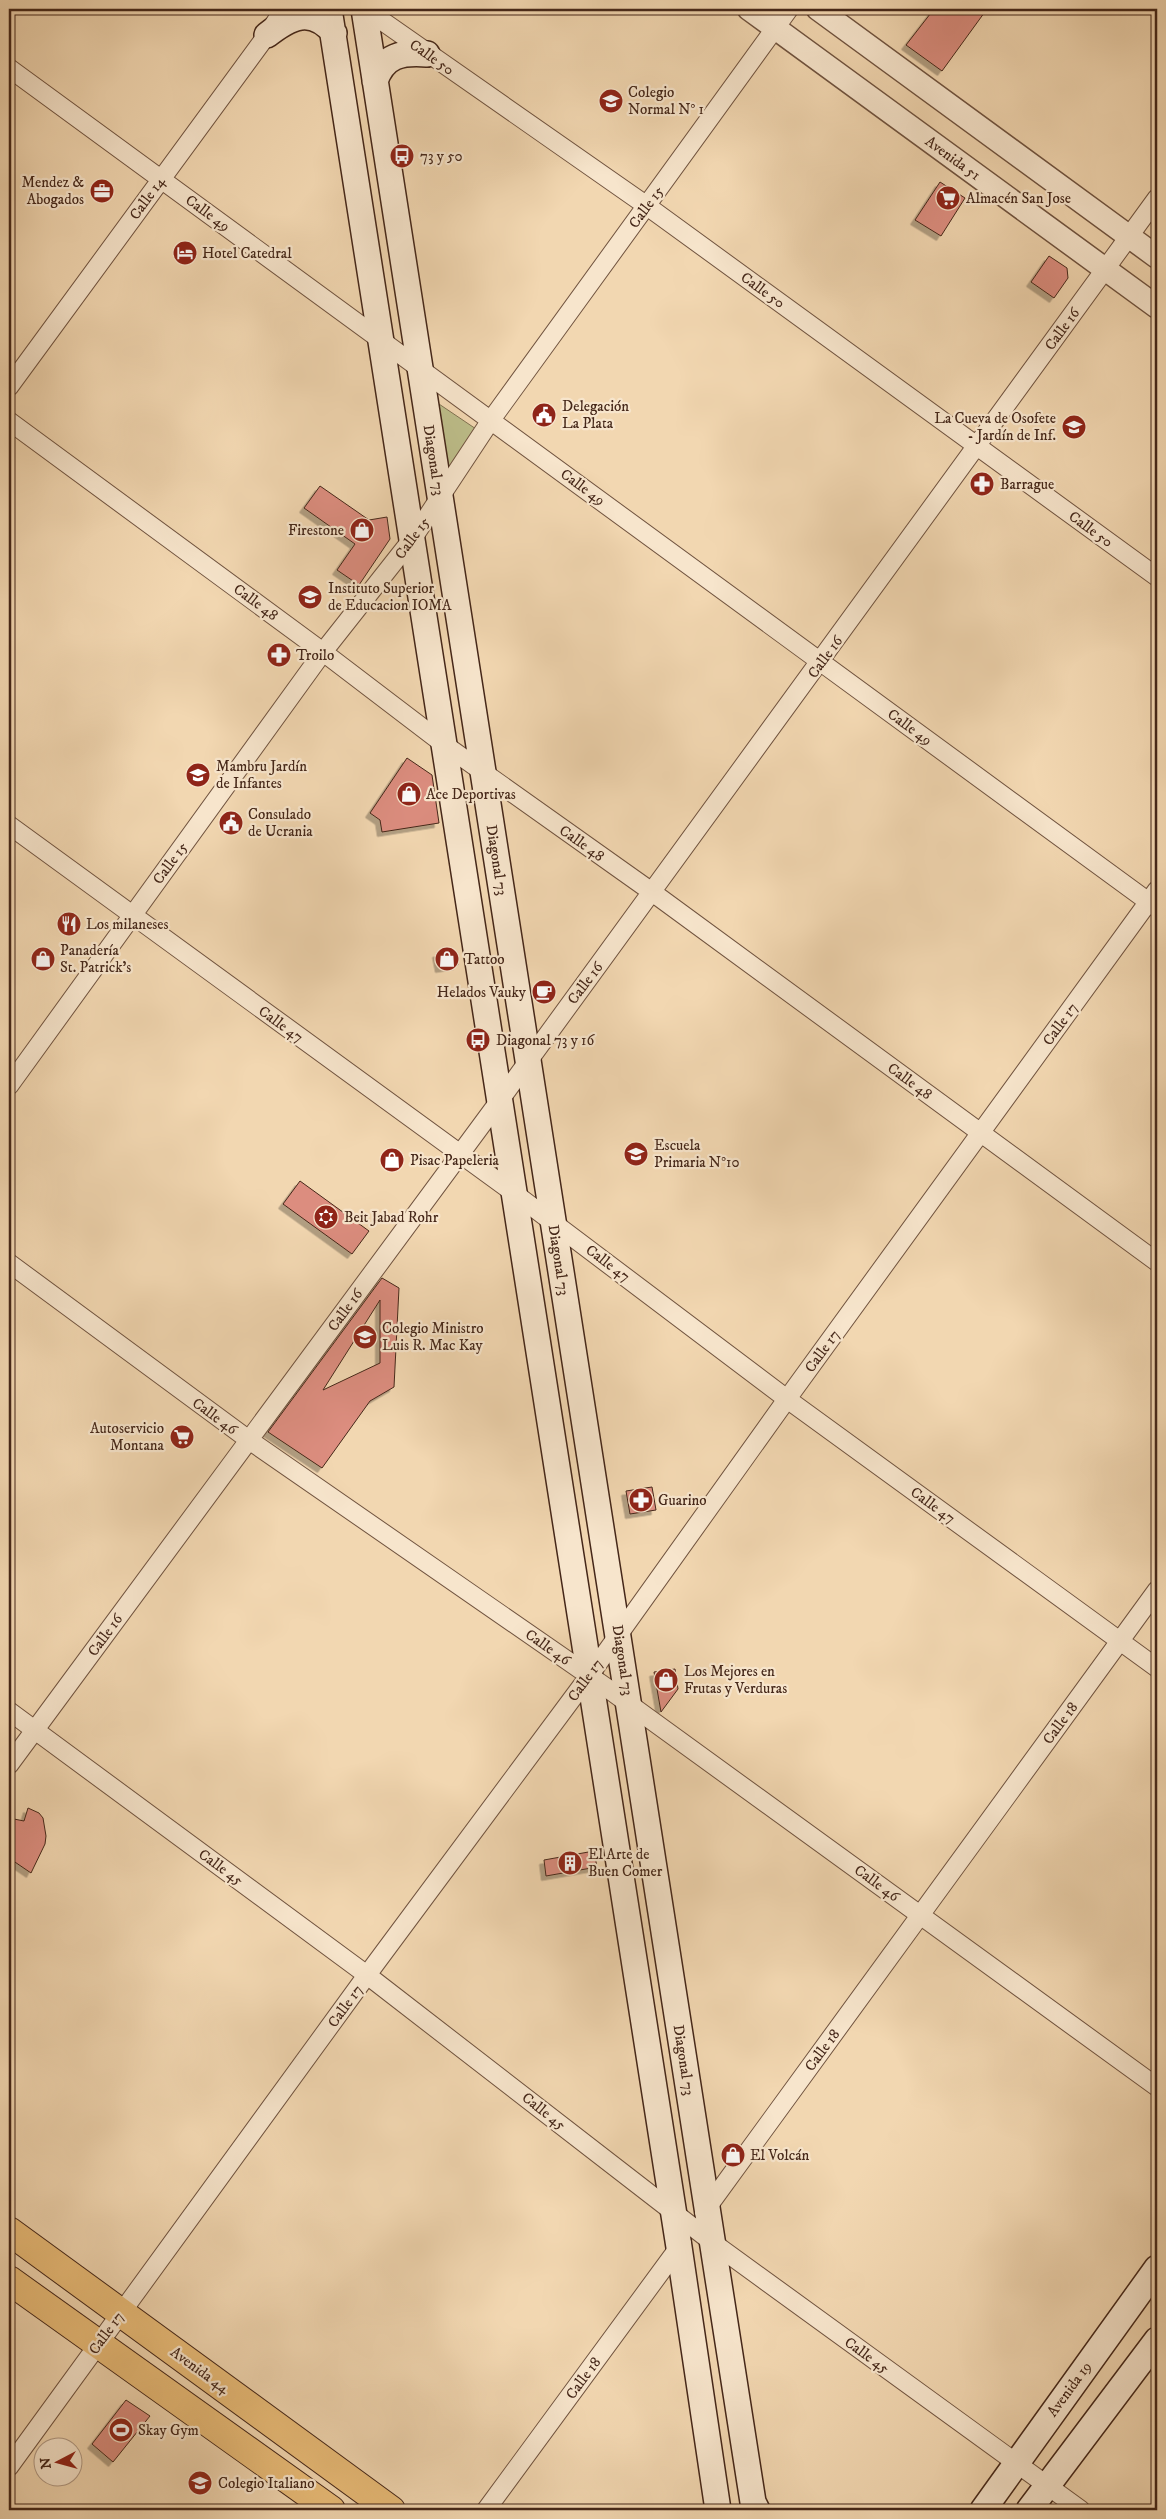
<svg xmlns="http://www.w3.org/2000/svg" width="1166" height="2519" font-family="'IM FELL DW Pica',serif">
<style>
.green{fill:#bdbe8a;stroke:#817252}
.building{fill:#dc8d7f;stroke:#452719;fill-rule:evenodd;filter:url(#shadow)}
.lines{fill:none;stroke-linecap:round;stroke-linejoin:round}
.minor-casing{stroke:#70533f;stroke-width:20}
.tertiary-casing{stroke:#70533f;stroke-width:25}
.secondary-casing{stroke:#452719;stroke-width:28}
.primary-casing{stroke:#452719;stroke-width:30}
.minor{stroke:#f7e5cc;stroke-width:18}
.tertiary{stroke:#f7e5cc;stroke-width:22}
.secondary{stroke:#f7e5cc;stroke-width:25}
.primary{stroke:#e9bc78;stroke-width:28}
.labels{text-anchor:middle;stroke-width:4.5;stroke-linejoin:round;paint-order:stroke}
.street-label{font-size:15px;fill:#452719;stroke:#f7e5cc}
.poi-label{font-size:15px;fill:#452719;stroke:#f7e5cc;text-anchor:start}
</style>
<defs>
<filter id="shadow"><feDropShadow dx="-4.5" dy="4.5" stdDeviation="0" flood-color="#0004"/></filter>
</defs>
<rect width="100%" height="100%" fill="#f2d7b1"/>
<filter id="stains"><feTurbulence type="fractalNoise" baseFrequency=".004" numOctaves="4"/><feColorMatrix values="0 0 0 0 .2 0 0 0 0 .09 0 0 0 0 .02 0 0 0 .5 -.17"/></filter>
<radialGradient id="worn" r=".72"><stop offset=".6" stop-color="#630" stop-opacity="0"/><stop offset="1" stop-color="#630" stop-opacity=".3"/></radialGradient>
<!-- green -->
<path class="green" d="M436,402L479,431L445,475Z"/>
<!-- building -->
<path class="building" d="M934,9H987L942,71L906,45Z
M940,182L965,198L941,236L915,220Z
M1049,256L1067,268L1068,278L1054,298L1031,282Z
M320,486L369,520L387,517L390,539L359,585L337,570L355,544L304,508Z
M407,758L432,775L439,823L382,832L380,820L370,813Z
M455,950L458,965L440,968L437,953Z
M300,1181L369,1231L352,1254L283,1204Z
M382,1278L399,1288L394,1387L370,1401L322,1468L268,1432ZM380,1300V1363L323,1390Z
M652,1487L656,1510L630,1514L626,1491Z
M675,1669L678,1689L661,1712L654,1672Z
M28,1808L39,1813L43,1818L46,1836L45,1844L31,1873L9,1858V1818L24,1821Z
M594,1851L597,1867L546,1876L544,1860Z
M126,2400L150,2416L113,2462L92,2444Z"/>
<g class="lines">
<defs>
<path id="minor" d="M365,9L647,206L1157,577
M9,68L1157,908
M9,387L267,35L284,9
M9,421L323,652L445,745L652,892L1157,1262
M9,825L514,1193L787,1399L1157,1668
M9,1086L323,652L413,538L491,420L789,9
M9,1263L249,1440L607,1688L1157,2087
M9,1711L367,1975L712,2242L1081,2510
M9,1765L500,1100L1157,198
M704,2212L1157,1590
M9,2467L367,1975L589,1676L787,1399L1157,890
M486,2510L682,2243"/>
<path id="tertiary" d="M749,9L1157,307
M818,9L1157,257"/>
<path id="secondary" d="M329,9L679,2247L718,2510
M364,9L718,2278L753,2502L757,2510
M267,35C290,17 311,6 334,33
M375,81C384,55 402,52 427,54
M983,2510L1157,2268
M1029,2510L1157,2340"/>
<path id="primary" d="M9,2231L391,2510
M9,2280L331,2510"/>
</defs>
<!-- minor casing -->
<use href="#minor" class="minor-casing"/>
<!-- tertiary casing -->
<use href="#tertiary" class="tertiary-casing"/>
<!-- secondary casing -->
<use href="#secondary" class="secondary-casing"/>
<!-- primary casing -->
<use href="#primary" class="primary-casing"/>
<!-- minor -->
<use href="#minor" class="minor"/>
<!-- tertiary -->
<use href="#tertiary" class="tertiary"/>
<!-- secondary -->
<use href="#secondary" class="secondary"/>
<!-- primary -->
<use href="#primary" class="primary"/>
</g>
<!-- icons -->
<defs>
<symbol id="school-disc" viewBox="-11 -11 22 22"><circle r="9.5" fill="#8f2418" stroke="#f7e5cc"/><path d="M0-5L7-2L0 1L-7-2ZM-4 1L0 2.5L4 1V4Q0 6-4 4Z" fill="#fff"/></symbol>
<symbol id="bus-disc" viewBox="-11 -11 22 22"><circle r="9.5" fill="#8f2418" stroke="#f7e5cc"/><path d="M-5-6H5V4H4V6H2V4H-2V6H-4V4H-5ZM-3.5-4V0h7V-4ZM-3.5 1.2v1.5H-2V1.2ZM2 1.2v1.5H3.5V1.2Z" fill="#fff"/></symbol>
<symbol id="office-disc" viewBox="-11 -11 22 22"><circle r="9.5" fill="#8f2418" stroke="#f7e5cc"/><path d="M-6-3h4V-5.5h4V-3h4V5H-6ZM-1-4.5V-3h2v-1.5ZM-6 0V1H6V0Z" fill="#fff"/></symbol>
<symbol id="supermarket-disc" viewBox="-11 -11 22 22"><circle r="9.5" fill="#8f2418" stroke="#f7e5cc"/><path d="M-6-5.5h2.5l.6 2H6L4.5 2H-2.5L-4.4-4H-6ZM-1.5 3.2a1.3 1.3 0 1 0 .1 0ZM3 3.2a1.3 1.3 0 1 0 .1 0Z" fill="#fff"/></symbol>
<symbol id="hotel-disc" viewBox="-11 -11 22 22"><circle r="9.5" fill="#8f2418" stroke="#f7e5cc"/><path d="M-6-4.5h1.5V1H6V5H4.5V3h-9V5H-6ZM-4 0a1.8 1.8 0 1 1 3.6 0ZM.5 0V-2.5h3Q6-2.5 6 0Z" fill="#fff"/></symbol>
<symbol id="civic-disc" viewBox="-11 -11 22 22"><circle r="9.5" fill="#8f2418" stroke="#f7e5cc"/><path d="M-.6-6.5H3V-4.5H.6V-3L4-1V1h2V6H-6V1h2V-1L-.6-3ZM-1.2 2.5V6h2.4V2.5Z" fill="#fff"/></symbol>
<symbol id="pharmacy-disc" viewBox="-11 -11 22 22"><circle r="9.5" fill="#8f2418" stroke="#f7e5cc"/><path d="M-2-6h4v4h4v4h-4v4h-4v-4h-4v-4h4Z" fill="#fff"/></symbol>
<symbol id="shop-disc" viewBox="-11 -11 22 22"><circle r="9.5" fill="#8f2418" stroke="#f7e5cc"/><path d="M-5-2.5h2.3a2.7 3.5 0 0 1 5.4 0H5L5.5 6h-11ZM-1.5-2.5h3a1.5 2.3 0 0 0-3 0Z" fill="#fff"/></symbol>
<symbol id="university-disc" viewBox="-11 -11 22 22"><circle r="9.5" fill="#8f2418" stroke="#f7e5cc"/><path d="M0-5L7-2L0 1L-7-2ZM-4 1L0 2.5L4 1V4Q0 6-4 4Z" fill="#fff"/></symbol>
<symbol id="restaurant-disc" viewBox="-11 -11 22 22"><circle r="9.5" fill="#8f2418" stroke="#f7e5cc"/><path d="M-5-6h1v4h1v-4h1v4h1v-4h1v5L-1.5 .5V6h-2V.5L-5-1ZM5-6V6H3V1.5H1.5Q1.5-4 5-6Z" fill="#fff"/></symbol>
<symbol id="cafe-disc" viewBox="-11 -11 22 22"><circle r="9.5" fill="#8f2418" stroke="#f7e5cc"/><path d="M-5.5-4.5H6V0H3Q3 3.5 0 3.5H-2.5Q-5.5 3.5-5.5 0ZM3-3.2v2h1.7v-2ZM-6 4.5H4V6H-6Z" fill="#fff"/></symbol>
<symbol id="synagogue-disc" viewBox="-11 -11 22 22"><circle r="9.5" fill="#8f2418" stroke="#f7e5cc"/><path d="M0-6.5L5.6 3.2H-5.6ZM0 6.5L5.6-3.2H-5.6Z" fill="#fff"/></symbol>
<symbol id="building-disc" viewBox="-11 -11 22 22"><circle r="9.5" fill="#8f2418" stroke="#f7e5cc"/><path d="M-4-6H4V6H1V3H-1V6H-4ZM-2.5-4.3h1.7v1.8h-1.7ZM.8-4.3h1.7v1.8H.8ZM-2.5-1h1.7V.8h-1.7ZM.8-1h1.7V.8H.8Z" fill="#fff"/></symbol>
<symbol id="stadium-disc" viewBox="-11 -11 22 22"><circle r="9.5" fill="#8f2418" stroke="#f7e5cc"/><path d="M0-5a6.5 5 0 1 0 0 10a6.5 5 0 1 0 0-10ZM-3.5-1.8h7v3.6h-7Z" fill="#fff"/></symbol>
</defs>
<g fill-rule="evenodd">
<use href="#school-disc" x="597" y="87" width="28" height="28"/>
<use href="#bus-disc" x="388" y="142" width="28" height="28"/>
<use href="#office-disc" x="88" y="177" width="28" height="28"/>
<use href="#supermarket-disc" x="934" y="184" width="28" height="28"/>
<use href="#hotel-disc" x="171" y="239" width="28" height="28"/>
<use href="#civic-disc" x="530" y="401" width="28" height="28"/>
<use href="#school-disc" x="1060" y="413" width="28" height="28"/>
<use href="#pharmacy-disc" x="968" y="470" width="28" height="28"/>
<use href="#shop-disc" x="348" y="516" width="28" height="28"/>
<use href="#university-disc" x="296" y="583" width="28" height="28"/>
<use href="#pharmacy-disc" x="265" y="641" width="28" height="28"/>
<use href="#school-disc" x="184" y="761" width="28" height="28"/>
<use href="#shop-disc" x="395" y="780" width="28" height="28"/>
<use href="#civic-disc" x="217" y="809" width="28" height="28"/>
<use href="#restaurant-disc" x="55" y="910" width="28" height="28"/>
<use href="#shop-disc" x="29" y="945" width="28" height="28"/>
<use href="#shop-disc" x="433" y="945" width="28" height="28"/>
<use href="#cafe-disc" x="530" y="978" width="28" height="28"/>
<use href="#bus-disc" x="464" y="1026" width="28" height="28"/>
<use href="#school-disc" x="622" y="1140" width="28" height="28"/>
<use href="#shop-disc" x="378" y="1146" width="28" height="28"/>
<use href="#synagogue-disc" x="312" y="1203" width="28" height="28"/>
<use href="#school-disc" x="351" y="1323" width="28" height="28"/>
<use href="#supermarket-disc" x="168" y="1423" width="28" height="28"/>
<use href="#pharmacy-disc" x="627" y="1486" width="28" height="28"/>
<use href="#shop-disc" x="652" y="1666" width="28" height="28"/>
<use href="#building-disc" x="556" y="1849" width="28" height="28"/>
<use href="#shop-disc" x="719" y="2141" width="28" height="28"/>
<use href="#stadium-disc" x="107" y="2416" width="28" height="28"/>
<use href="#school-disc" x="186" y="2469" width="28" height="28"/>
</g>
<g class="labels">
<!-- street labels -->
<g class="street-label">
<text transform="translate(432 57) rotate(35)" y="5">Calle 50</text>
<text transform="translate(953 158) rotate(36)" y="5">Avenida 51</text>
<text transform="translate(147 198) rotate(-54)" y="5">Calle 14</text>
<text transform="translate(646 207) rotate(-54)" y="5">Calle 15</text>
<text transform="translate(208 213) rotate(36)" y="5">Calle 49</text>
<text transform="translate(763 290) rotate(36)" y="5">Calle 50</text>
<text transform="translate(1062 329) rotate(-54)" y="5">Calle 16</text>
<text transform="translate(434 460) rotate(81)" y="5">Diagonal 73</text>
<text transform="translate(583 487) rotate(36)" y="5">Calle 49</text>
<text transform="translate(1091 529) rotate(36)" y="5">Calle 50</text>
<text transform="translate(412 538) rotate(-54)" y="5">Calle 15</text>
<text transform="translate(256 602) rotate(36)" y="5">Calle 48</text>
<text transform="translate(825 657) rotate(-54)" y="5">Calle 16</text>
<text transform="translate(910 727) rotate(36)" y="5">Calle 49</text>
<text transform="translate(582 843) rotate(35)" y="5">Calle 48</text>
<text transform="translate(497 860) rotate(81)" y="5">Diagonal 73</text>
<text transform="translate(170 863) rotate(-54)" y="5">Calle 15</text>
<text transform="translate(585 983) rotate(-53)" y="5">Calle 16</text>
<text transform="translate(281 1024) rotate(36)" y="5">Calle 47</text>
<text transform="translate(1060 1024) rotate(-54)" y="5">Calle 17</text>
<text transform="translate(910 1081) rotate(36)" y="5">Calle 48</text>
<text transform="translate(559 1260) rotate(81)" y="5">Diagonal 73</text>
<text transform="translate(608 1263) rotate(37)" y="5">Calle 47</text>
<text transform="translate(345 1310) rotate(-54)" y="5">Calle 16</text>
<text transform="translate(822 1351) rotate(-54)" y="5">Calle 17</text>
<text transform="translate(215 1416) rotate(36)" y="5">Calle 46</text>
<text transform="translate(933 1505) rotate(36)" y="5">Calle 47</text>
<text transform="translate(105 1635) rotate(-54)" y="5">Calle 16</text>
<text transform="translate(548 1647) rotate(35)" y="5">Calle 46</text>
<text transform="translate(623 1660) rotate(81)" y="5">Diagonal 73</text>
<text transform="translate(585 1680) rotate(-54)" y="5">Calle 17</text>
<text transform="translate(1060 1723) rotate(-54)" y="5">Calle 18</text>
<text transform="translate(221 1867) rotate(36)" y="5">Calle 45</text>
<text transform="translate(877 1883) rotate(36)" y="5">Calle 46</text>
<text transform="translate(345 2006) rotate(-54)" y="5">Calle 17</text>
<text transform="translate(822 2050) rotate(-54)" y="5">Calle 18</text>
<text transform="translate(684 2060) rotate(81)" y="5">Diagonal 73</text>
<text transform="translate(544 2111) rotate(38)" y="5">Calle 45</text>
<text transform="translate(106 2333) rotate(-54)" y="5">Calle 17</text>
<text transform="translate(867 2355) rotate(36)" y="5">Calle 45</text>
<text transform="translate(200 2370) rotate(36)" y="5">Avenida 44</text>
<text transform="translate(583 2378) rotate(-54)" y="5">Calle 18</text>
<text transform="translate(1069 2389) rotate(-54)" y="5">Avenida 19</text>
</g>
<!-- poi labels -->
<g class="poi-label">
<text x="628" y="97">Colegio<tspan x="628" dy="17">Normal N° 1</tspan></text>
<text x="420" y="161">73 y 50</text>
<text x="84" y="187" text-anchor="end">Mendez &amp;<tspan x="84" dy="17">Abogados</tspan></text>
<text x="966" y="203">Almacén San Jose</text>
<text x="202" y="258">Hotel Catedral</text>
<text x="562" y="411">Delegación<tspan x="562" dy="17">La Plata</tspan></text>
<text x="1056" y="423" text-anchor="end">La Cueva de Osofete<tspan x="1056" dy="17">- Jardín de Inf.</tspan></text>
<text x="1000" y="489">Barrague</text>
<text x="344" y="535" text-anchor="end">Firestone</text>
<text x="328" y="593">Instituto Superior<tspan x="328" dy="17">de Educacion IOMA</tspan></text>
<text x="296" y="660">Troilo</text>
<text x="216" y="771">Mambru Jardín<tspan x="216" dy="17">de Infantes</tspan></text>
<text x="426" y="799">Ace Deportivas</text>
<text x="248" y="819">Consulado<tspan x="248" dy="17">de Ucrania</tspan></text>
<text x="86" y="929">Los milaneses</text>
<text x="60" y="955">Panadería<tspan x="60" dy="17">St. Patrick's</tspan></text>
<text x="464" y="964">Tattoo</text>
<text x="526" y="997" text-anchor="end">Helados Vauky</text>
<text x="496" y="1045">Diagonal 73 y 16</text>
<text x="654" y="1150">Escuela<tspan x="654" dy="17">Primaria N°10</tspan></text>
<text x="410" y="1165">Pisac Papeleria</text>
<text x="344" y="1222">Beit Jabad Rohr</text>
<text x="382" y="1333">Colegio Ministro<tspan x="382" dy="17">Luis R. Mac Kay</tspan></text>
<text x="164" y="1433" text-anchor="end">Autoservicio<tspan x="164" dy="17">Montana</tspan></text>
<text x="658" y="1505">Guarino</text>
<text x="684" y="1676">Los Mejores en<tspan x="684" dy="17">Frutas y Verduras</tspan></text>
<text x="588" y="1859">El Arte de<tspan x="588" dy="17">Buen Comer</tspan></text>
<text x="750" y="2160">El Volcán</text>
<text x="138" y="2435">Skay Gym</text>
<text x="218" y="2488">Colegio Italiano</text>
</g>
</g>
<!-- margin -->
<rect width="1166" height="2519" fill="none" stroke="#f2d7b1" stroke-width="30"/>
<rect x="10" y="10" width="1146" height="2499" fill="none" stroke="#452719" stroke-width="2.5"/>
<rect x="15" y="15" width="1136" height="2489" fill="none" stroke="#452719"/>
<!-- north arrow -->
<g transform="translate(58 2462) rotate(264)"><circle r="24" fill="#f7e5cc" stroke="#b09984"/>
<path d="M0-4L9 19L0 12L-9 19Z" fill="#8f2418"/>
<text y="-8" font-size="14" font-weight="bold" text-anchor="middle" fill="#452719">N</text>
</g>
<rect width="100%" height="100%" filter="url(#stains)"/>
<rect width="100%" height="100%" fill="url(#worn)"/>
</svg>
